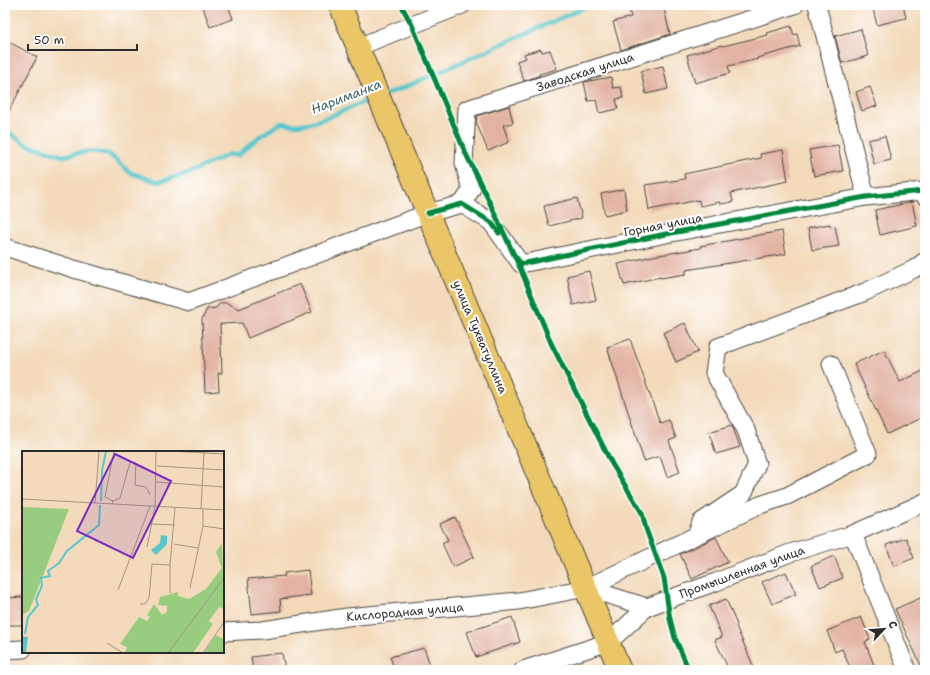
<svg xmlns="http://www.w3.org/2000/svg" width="930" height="675" font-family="'Shantell Sans',sans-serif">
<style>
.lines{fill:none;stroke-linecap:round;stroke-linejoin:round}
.stream{stroke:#58c6cc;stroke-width:4.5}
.building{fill:#e2b3a2}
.minor-casing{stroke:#494540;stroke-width:19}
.major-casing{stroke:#494540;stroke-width:24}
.path{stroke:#494540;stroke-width:2.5;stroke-dasharray:1 3;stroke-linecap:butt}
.minor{stroke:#fff;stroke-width:17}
.major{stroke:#ebc669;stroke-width:22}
.cycleway-casing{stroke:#fff;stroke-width:8}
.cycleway{stroke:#00873e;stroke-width:5}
.labels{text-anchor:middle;stroke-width:4;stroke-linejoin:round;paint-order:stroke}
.street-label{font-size:12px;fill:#2b2b2b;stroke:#fff}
.water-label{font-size:13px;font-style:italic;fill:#3b6163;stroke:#fff}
.inset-river{fill:none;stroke:#58c6cc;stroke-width:2}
.inset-road{fill:none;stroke:#a39481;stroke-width:1}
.view{fill:#7b2cbf;fill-opacity:0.15;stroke:#7b2cbf;stroke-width:2}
.inset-edge{fill:none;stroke:#2b2b2b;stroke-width:2}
</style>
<rect width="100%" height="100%" fill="#fff"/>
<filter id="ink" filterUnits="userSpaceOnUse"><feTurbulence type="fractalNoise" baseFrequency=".025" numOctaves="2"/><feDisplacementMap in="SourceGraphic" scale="8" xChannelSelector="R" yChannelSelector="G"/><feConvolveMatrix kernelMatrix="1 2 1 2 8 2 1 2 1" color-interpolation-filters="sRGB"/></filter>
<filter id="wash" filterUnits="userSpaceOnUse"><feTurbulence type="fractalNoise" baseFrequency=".012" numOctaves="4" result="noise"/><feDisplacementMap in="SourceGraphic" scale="16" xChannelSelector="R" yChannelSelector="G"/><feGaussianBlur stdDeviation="0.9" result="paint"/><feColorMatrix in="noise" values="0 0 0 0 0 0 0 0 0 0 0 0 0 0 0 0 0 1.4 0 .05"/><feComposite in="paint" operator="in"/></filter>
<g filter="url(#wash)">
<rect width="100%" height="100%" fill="#f3daba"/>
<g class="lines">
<!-- stream -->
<path class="stream" d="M384,95L403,88L590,5
M5,130L26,144L63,156L90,151L109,154L131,173L158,182L189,173L230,154L237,156L260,136L281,123L296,125L310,123L329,117L373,98"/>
</g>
<g id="blocks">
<!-- building -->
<path class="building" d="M202,5H228L233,19L210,27Z
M628,5H663L670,34L621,50L613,22L631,17Z
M872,5H903L906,18L877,25Z
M791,26L794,35L797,34L800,46L757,58L758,59L728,66L730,73L695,83L687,55L722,45L723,46L768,35L767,33Z
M861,29L868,56L842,63L835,36Z
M5,40L37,57L5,119Z
M541,49L542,52L550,50L557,69L539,74L540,75L524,81L517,61L526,58L524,54Z
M663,66L668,89L646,94L641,71Z
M611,77L613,88L621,87L623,98L616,99L618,109L599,113L596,100L588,101L584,82Z
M870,87L877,106L862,111L856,92Z
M509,106L513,123L503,125L509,142L488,151L476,122L477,116Z
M885,136L891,160L874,164L868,140Z
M838,145L843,171L814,176L809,150Z
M783,150L788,181L731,193L733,202L720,204V202L700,206L699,200L649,210L645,185L685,179L684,174L761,158L760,154Z
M624,189L627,210L605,215L601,194Z
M577,198L582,218L549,226L544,206Z
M912,202L917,226L880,235L875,210Z
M830,224V227L835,226L839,246L812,250L808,228Z
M782,231L786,254L686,270V274L660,278V277L624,285L618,264L653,256L701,248L700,246Z
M589,271L596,300L573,305L567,276Z
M300,284L312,312L248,338L242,323L220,324L222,373H218L219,391L205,392L202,319L207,309L216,308L220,303H227L239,309Z
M685,323L698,352L676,362L663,333Z
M630,339L660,423L669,420L676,438L669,441L680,472L667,477L660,456L644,461L607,347Z
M884,350L900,382L925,370V416L887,434L854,364Z
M732,425L740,447L716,454L709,432Z
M455,517L474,557L453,567L442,543L448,540L440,524Z
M716,537L728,562L692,579L680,554Z
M906,538L914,558L894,566L886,545Z
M834,556L843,578L820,587L811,566Z
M308,570L311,595L280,599L281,611L252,614L248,579L285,576L284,573Z
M786,572L796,594L772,604L762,582Z
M925,596V670H923L895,609Z
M23,597V625H5V598Z
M726,599L737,625L736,626L755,670H729L715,640L722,637L709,606Z
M512,617L520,642L476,657L467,632Z
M861,617L870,639L865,642L876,670H851L842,649L835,652L827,631Z
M424,648L432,670H395L390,657Z
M282,653L285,670H253L251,657Z"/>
</g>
</g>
<g filter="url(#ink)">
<use href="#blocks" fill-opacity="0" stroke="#494540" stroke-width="1"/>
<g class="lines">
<defs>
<path id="minor" d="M817,5L866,197
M358,47L462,5
M462,204L471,190L464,163L467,109L795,5
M5,247L74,269L189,302L428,213L462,204L491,222L521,264L666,234L866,197L923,191L925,196
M698,531L701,522L743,494L757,464L746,430L714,373L718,347L865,292L914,269L925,261
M853,534L907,670
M586,588L647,607
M223,632L263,630L347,617L519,601L586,588L760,505L787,496L868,454L831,364
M5,650L23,649
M523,670L609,642L647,607L716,582L790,553L853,534L925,502"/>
<path id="major" d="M340,5L620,670"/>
</defs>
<!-- minor casing -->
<use href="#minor" class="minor-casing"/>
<!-- major casing -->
<use href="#major" class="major-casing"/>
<!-- path -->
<path class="path" d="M401,5L404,12
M417,39L450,118
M524,279L551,343L612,464L642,513L651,542
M661,569L666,585
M669,614L675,638L689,670"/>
<!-- minor -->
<use href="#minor" class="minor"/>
<!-- major -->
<use href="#major" class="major"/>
<defs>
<path id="cycleway" d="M401,5L412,25L465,152L489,201L521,270L551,343L612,464L642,513L646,529L664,578L670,619L675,638L689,670
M428,213L462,204L491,222L499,233
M516,257L521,264L666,234L866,197L923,191L925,196"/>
</defs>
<!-- cycleway casing -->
<use href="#cycleway" class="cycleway-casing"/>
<!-- cycleway -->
<use href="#cycleway" class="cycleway"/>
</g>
</g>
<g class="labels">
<!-- street labels -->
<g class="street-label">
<text transform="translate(585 72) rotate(-18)" y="4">Заводская улица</text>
<text transform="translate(663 225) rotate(-11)" y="4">Горная улица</text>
<text transform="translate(480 337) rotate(67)" y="4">улица Тухватуллина</text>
<text transform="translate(742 572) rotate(-20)" y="4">Промышленная улица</text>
<text transform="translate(405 612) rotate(-5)" y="4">Кислородная улица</text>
</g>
<!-- water labels -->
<g class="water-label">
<text transform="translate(346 96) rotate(-21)" y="5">Нариманка</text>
</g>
</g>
<!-- overview -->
<g transform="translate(22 451)">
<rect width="202" height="202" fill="#f3daba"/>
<path d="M0,56L47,58L7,160L0,164ZM200,92L202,158L197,156L187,170L191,173L171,202L103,201L105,196L98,193L117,166L125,170L128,166L125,164L132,153L140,164L145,161V155L136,154L138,146L156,141V145L167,148L184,138L200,117L194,101ZM194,184L202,188V202H182Z" fill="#98cc7e"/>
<path d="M139,84L145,85V93L134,104L129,99L138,92ZM0,185L6,186L4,202H0Z" fill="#58c6cc"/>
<path class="inset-river" d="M79,50L80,20L84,0M3,183L6,166L16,154L14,148L20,135L19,127L28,125L26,120L37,112L45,100L77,74L78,54"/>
<path class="inset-road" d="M148,0L202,3M135,15L202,19M134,31L202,36M0,48L202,59M91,50L83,46L92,0M73,52L77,0M90,53L91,50L98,47L108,11L114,12L113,34L124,36L128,44M179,58L182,0M130,73L153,74M181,75L202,78M152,93L176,97M125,96L133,56L134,0M168,137L181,75V58M96,139L128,55M148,142V114L153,57M118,153H123L127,147L130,113L148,114M85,192L101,202M146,202L202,127M181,202L202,171"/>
<path class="view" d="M93,3L149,30L111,107L55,80Z"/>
<rect width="202" height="202" class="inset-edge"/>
</g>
<!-- margin -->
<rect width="930" height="675" fill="none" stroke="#fff" stroke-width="20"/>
<!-- north arrow -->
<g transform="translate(884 629) rotate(64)" stroke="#ffffff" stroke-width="3" paint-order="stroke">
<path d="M0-3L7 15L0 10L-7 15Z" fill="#2b2b2b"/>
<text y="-6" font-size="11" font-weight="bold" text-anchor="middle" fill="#2b2b2b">С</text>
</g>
<!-- scale -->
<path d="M28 44v6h109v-6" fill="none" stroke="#2b2b2b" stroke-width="2"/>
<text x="34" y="44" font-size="12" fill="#2b2b2b" stroke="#ffffff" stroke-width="3" paint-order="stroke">50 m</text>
</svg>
